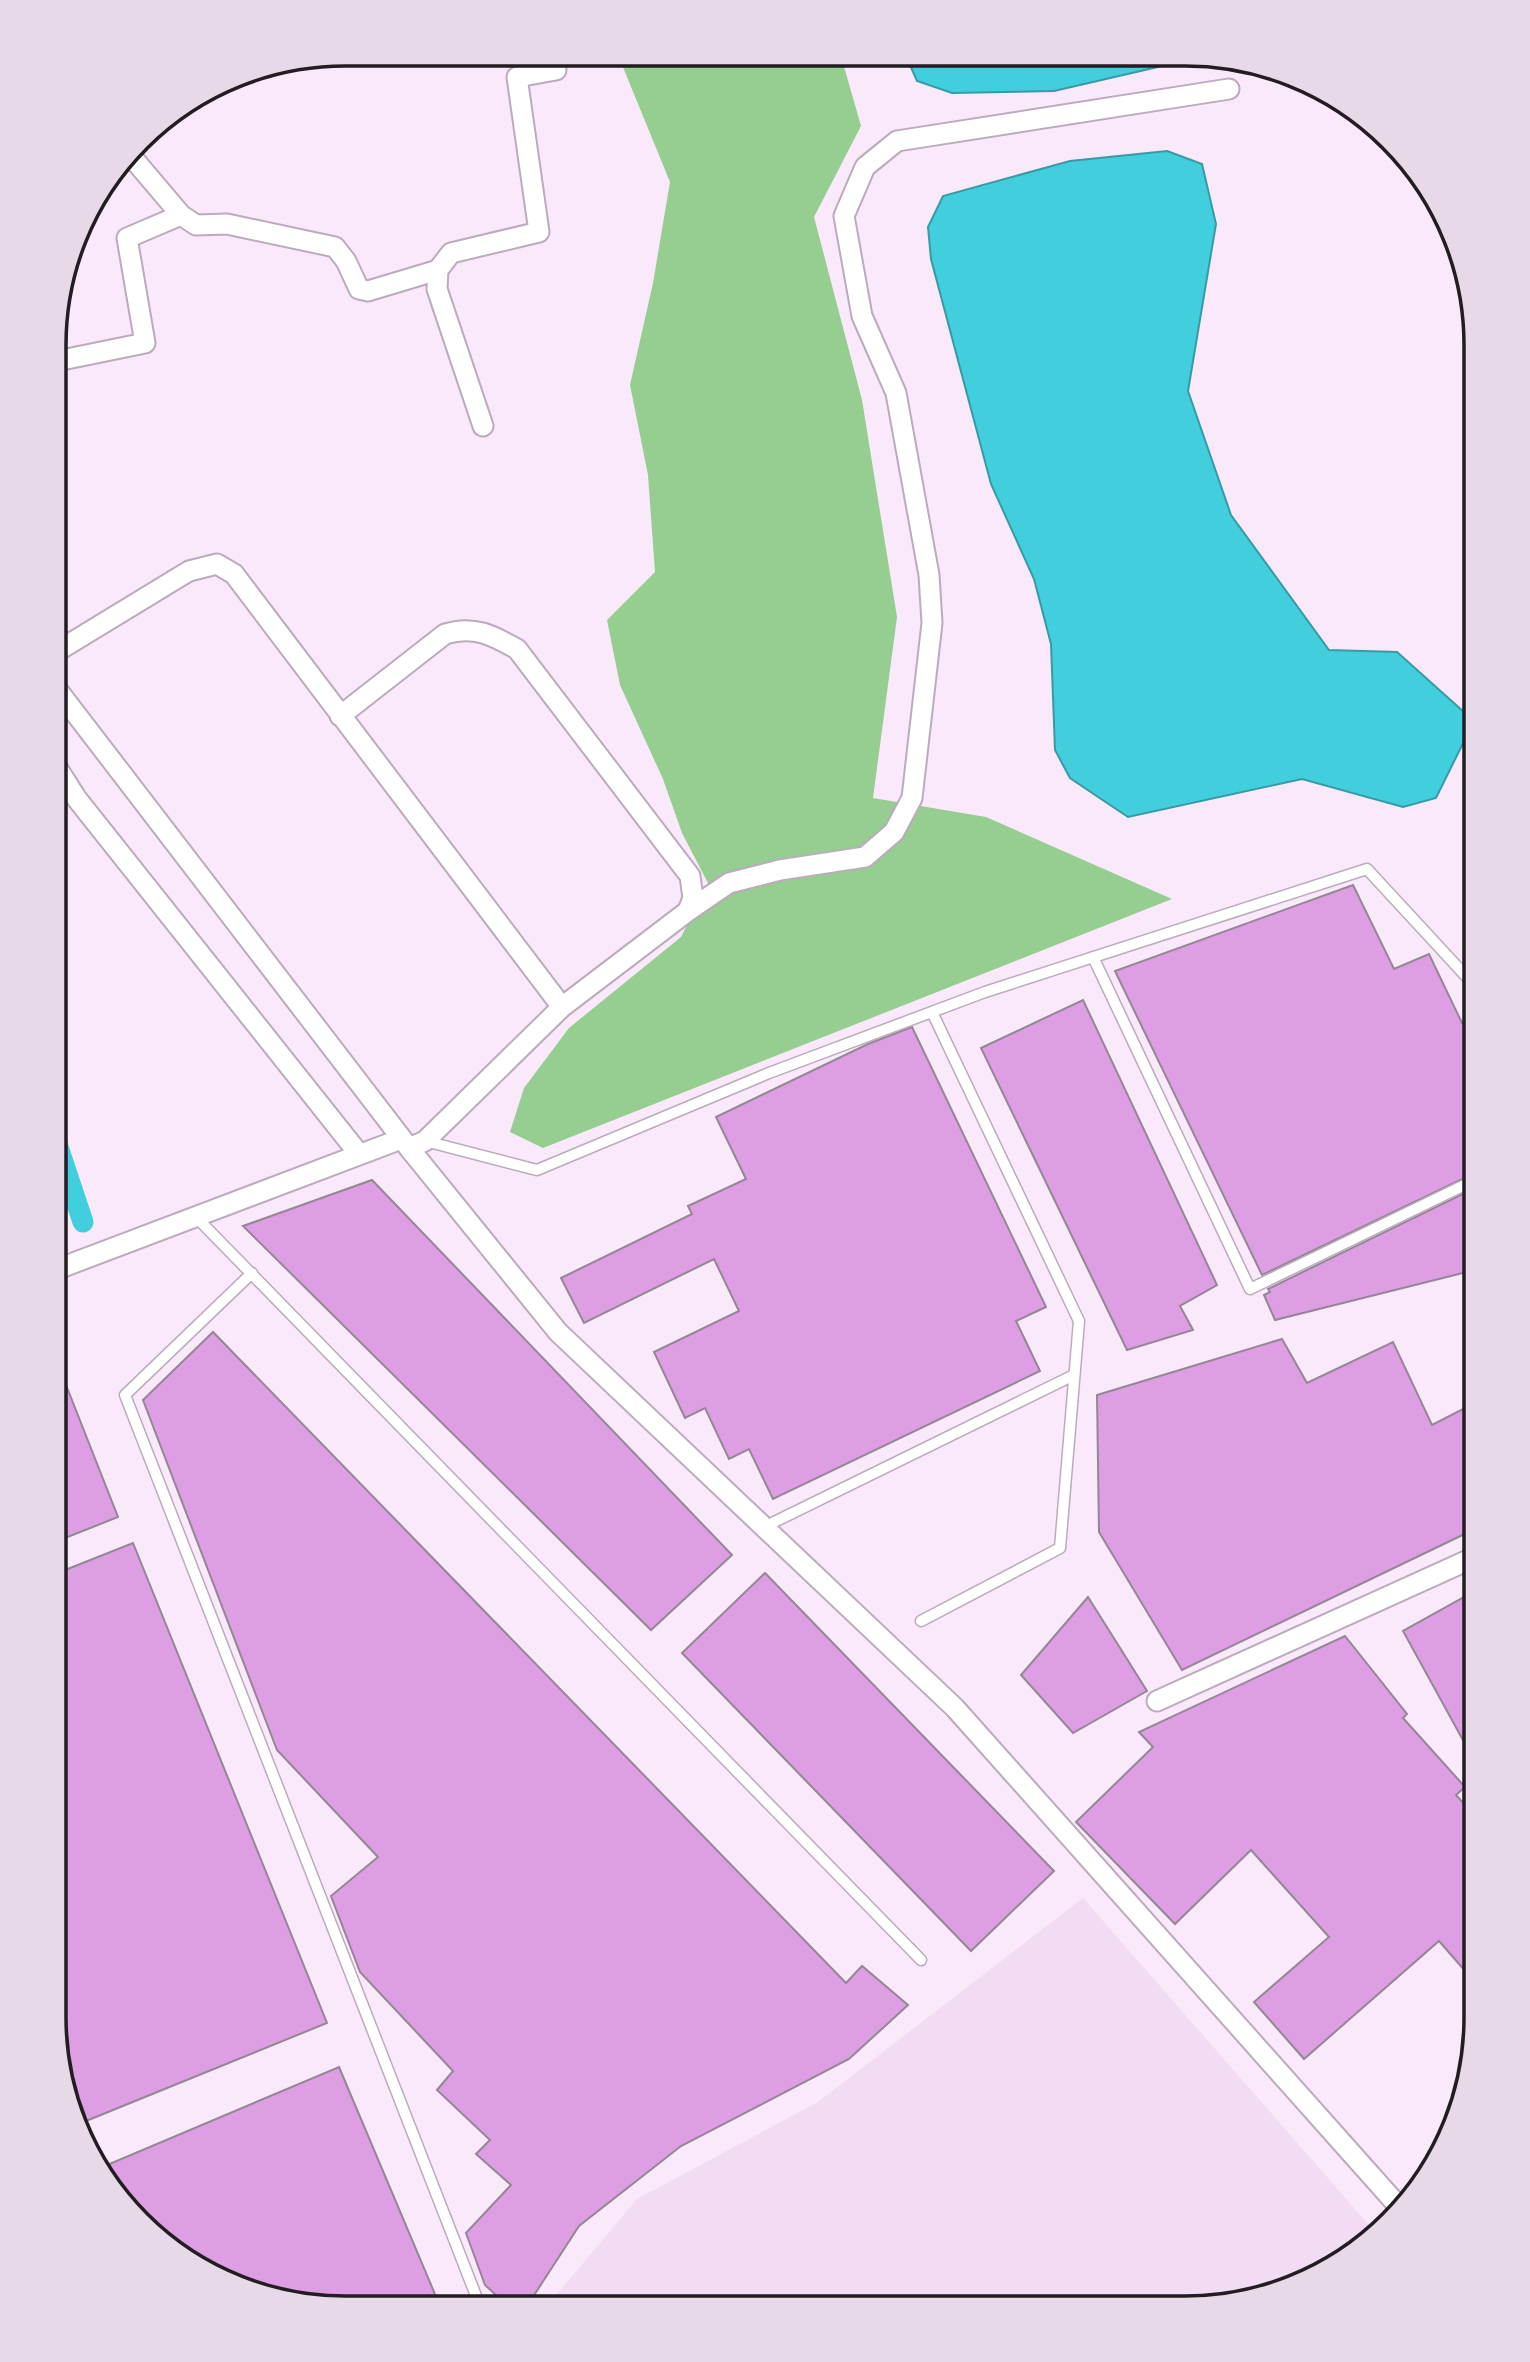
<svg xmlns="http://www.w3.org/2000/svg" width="1530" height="2362" font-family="'Titillium Web',sans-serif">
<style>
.built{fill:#f2dcf3}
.green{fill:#96cd90}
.water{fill:#41cfdd;stroke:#389aa5;stroke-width:2}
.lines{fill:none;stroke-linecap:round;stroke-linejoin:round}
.canal{stroke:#41cfdd;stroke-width:21}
.building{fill:#de9ee3;stroke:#958696;stroke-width:2}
.service-casing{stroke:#bbabbc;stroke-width:13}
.minor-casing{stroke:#bbabbc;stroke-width:23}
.service{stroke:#fff;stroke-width:10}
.minor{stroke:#fff;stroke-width:19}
.rim{fill:none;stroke:#231d23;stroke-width:3.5}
</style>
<rect width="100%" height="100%" fill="#f9e9fa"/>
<!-- built -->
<path class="built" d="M1083,1898L1376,2233L1362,2247L1296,2285L1185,2308L547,2306L637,2199L818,2102Z"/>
<!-- green -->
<path class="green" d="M618,55L841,56L861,126L814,217L862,400L897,617L873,798L986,817L1172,899L543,1148L510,1132L524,1088L569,1028L681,937L708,883L682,833L663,779L620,685L607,620L655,572L648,475L630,385L653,283L670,182Z"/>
<!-- water -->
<path class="water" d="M906,56L1183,57L1184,61L1054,91L952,93L917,81Z
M1167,151L1202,164L1216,224L1188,391L1231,515L1329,650L1397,652L1474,721L1436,798L1403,807L1302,779L1128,817L1070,778L1055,750L1051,644L1034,579L991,484L931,259L928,227L943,196L1070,161Z"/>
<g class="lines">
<!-- canal -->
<path class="canal" d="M56,1141L83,1222"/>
</g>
<!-- building -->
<path class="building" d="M1353,885L1394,969L1429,954L1462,1023L1475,1018V1173L1262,1275L1115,971Z
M1083,1000L1217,1285L1180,1306L1193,1330L1127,1350L981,1048Z
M912,1027L1046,1307L1016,1321L1040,1371L773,1499L749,1449L729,1459L705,1408L685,1418L654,1352L739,1311L714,1259L584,1323L561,1278L692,1214L688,1206L746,1179L716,1117L868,1044Z
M372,1180L732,1555L651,1630L243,1226Z
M1475,1188V1270L1275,1320L1264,1295L1270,1292L1268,1289Z
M213,1332L846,1983L862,1966L908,2005L849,2059L681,2146L579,2226L527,2306H508L485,2285L466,2233L511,2185L476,2154L490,2140L437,2090L453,2071L360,1972L331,1896L378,1857L277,1750L143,1400Z
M1282,1339L1307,1383L1393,1342L1432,1425L1475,1403V1529L1182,1670L1099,1532L1097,1395Z
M55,1357L118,1517L55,1542Z
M133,1543L327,2023L76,2125L54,2016L55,1574Z
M765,1573L1054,1871L971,1951L682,1653Z
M1475,1591V1762L1403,1631Z
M1088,1597L1147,1691L1073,1733L1021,1675Z
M1345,1636L1407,1714L1403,1718L1465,1787L1456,1795L1475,1816V1964L1466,1972L1439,1941L1304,2059L1254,2002L1329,1937L1251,1850L1175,1924L1076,1822L1153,1747L1139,1732Z
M339,2067L440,2306L308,2305L235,2286L169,2248L122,2201L107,2165Z"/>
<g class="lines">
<defs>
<path id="service" d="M1093,957L1250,1289L1475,1180
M425,1141L537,1170L769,1073L985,992L1367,869L1476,987
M196,1217L921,1960
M252,1273L125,1395L480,2306
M764,1527L1074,1375
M921,1621L1060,1548L1079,1321L932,1012"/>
<path id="minor" d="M131,156L181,215L196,225L227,224L335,247L346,261L359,289L368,291L438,270
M57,361L145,343L127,238L181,215
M483,426L437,289L438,270L451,253L539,232L517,77L556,70L552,55
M56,652L189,571L217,564L234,574L562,1007
M56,688L409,1148L558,1332L955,1708L1401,2209
M340,716L445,634C474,625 492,635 517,649L690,876L693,898L688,911
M56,766L77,799L359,1154
M409,1148L425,1141L562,1007L688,911L729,883L780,870L865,857L894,832L912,798L932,623L929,575L896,393L862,316L844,216L865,167L897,141L1229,89
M55,1270L401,1139
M1157,1701L1475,1557"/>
</defs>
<!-- service casing -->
<use href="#service" class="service-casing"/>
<!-- minor casing -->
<use href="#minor" class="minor-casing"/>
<!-- service -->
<use href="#service" class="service"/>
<!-- minor -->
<use href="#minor" class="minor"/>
</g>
<!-- crop -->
<path d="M0 0H1530V2362H0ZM345 66H1185A279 279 0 0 1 1464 345V2017A279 279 0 0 1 1185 2296H345A279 279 0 0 1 66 2017V345A279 279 0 0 1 345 66Z" fill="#e8d9e9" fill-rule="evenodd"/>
<path class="rim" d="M345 66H1185A279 279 0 0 1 1464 345V2017A279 279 0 0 1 1185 2296H345A279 279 0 0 1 66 2017V345A279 279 0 0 1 345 66Z"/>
</svg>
